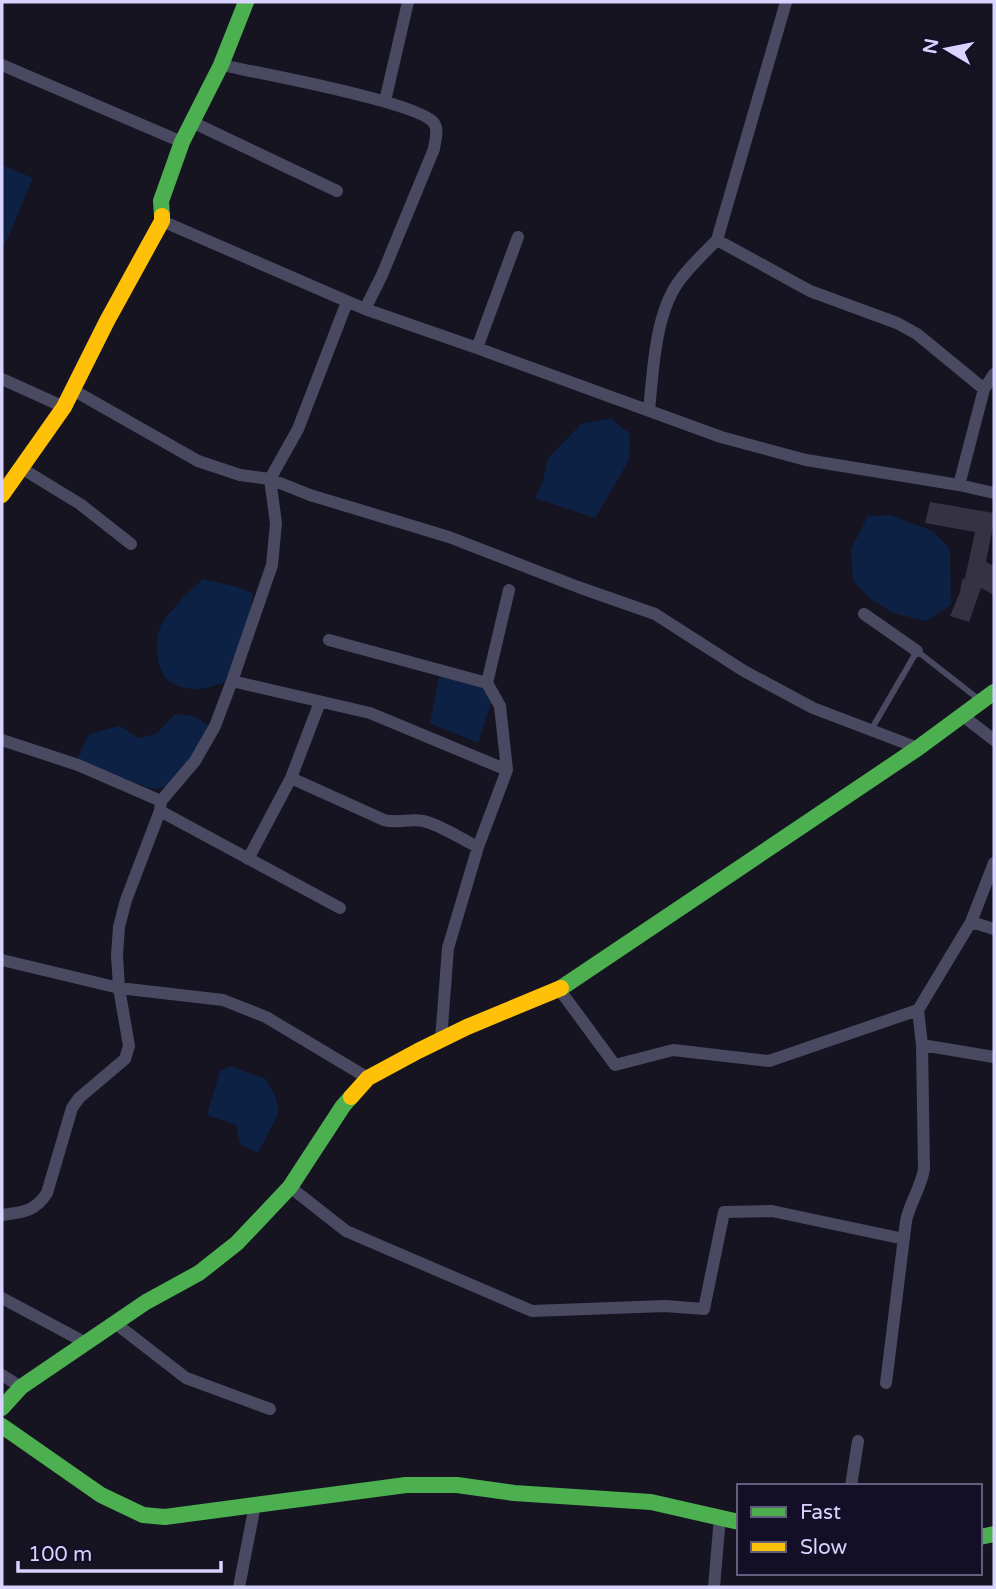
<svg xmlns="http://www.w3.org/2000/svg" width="996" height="1589" font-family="'Varela Round',sans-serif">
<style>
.water{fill:#0d2144}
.building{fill:#343243}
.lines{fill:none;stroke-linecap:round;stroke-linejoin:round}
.lane{stroke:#4a4962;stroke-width:6}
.street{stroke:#4a4962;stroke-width:12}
.fast{stroke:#4caf50;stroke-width:16}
.slow{stroke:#ffc107;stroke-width:16}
</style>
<rect width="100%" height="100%" fill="#161421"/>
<!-- water -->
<path class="water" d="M2,165L33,178L3,249L2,248Z
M611,418L630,434L629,460L595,518L535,498L542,484L549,457L581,424Z
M890,515L933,531L950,549L951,605L926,621L893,613L870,599L853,580L851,549L868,516Z
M203,579L234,586L253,593L249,619L230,681C218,684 205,690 193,689C187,689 176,686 172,683C156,674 154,643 160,628C166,614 191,589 203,579Z
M441,667L495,691L478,743L430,723Z
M175,714L194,716L211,727L183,771L167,786L152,789L91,766L77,759L89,734L120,726L138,738L156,734Z
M229,1066L266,1079L276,1098L279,1112L258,1153L240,1144L236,1125L207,1115L220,1071Z"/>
<!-- building -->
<path class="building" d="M930,502L994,513V521L986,562L994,566V595L981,588L969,622L950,616L960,592L962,580L965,578L975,532L925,523Z"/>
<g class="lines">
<!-- lane -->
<path class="lane" d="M871,730L917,651L981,701"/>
<!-- street -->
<path class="street" d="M2,65L182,142
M221,65C254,72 419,102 434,123C439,130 435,140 434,149L382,275L365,309
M385,101L408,2
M192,122L337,191
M162,221L365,309L477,348L721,437L806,460L959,485L994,493
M717,240L810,291L897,323L917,334L984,389
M477,348L518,237
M2,379L64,407
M73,390L198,461L240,475L270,479L310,495L449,537L578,587L655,614L744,671L813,708L918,748
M649,410C653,371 655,317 677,284C688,268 703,254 717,240L786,2
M21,468L80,504L131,544
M959,485L984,389L994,374
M864,614L917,651
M329,640L487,683
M232,681L370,713L507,770
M963,716L994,740
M2,740L78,765L161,801
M291,778L384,820C397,824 410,818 423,821C439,824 463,840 478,847
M160,811L340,908
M248,859L291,778L320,702
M971,922L994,929
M2,960L119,988L223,1000L266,1017L368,1078
M559,989L615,1065L673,1050L769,1061L918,1010L922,1045L994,1057
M918,1010L971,922L994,863
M441,1040L448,948L478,847L507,770L500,706L487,683L509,590
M290,1187L346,1231L532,1311L665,1306L704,1309L724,1212L772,1211L904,1239
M2,1215C22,1212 35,1212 47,1193L72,1108L79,1098L125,1059L129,1046L119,988L117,955L119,927L126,900L160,811L161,801L195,761L215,726L232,681L272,565L276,523L270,479L298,429L347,302
M2,1298L86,1343
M115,1323L186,1378L270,1409
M2,1375L21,1387
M886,1383L906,1221C910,1202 921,1188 924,1169L922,1045
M851,1486L858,1441
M239,1587L255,1505
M714,1587L720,1517"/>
<!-- fast -->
<path class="fast" d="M162,216L161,201L182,142L221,65L246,2
M561,988L918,748L994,692
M2,1408L21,1387L146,1302L199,1273L237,1243L290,1187L343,1106L351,1097
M2,1426L101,1495L143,1515L165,1517L406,1485H457L514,1493L651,1502L739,1522
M980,1537L994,1534"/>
<!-- slow -->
<path class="slow" d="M2,495L64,407L107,321L162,221V216
M351,1097L368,1078L418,1051L467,1027L561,988"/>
</g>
<!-- border -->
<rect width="996" height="1589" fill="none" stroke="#d9d4ff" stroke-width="7"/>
<!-- legend -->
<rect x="737" y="1484" width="245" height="91" fill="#130f26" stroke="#625e7d" stroke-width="2"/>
<rect x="751" y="1507" width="35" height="10" fill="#4caf50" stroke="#625e7d" stroke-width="2"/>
<text x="800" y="1519" font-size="21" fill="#d9d4ff">Fast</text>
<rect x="751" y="1542" width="35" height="10" fill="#ffc107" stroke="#625e7d" stroke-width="2"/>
<text x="800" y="1554" font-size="21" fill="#d9d4ff">Slow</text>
<!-- north arrow -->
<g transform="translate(947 49) rotate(280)" stroke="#130f26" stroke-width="5" paint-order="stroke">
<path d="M0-5L12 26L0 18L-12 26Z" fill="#d9d4ff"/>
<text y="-10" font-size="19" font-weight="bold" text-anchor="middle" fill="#d9d4ff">N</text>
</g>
<!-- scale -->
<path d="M18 1561v10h203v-10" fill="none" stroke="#d9d4ff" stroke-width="3.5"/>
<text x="28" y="1561" font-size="21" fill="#d9d4ff" stroke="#130f26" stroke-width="5" paint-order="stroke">100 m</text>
</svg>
